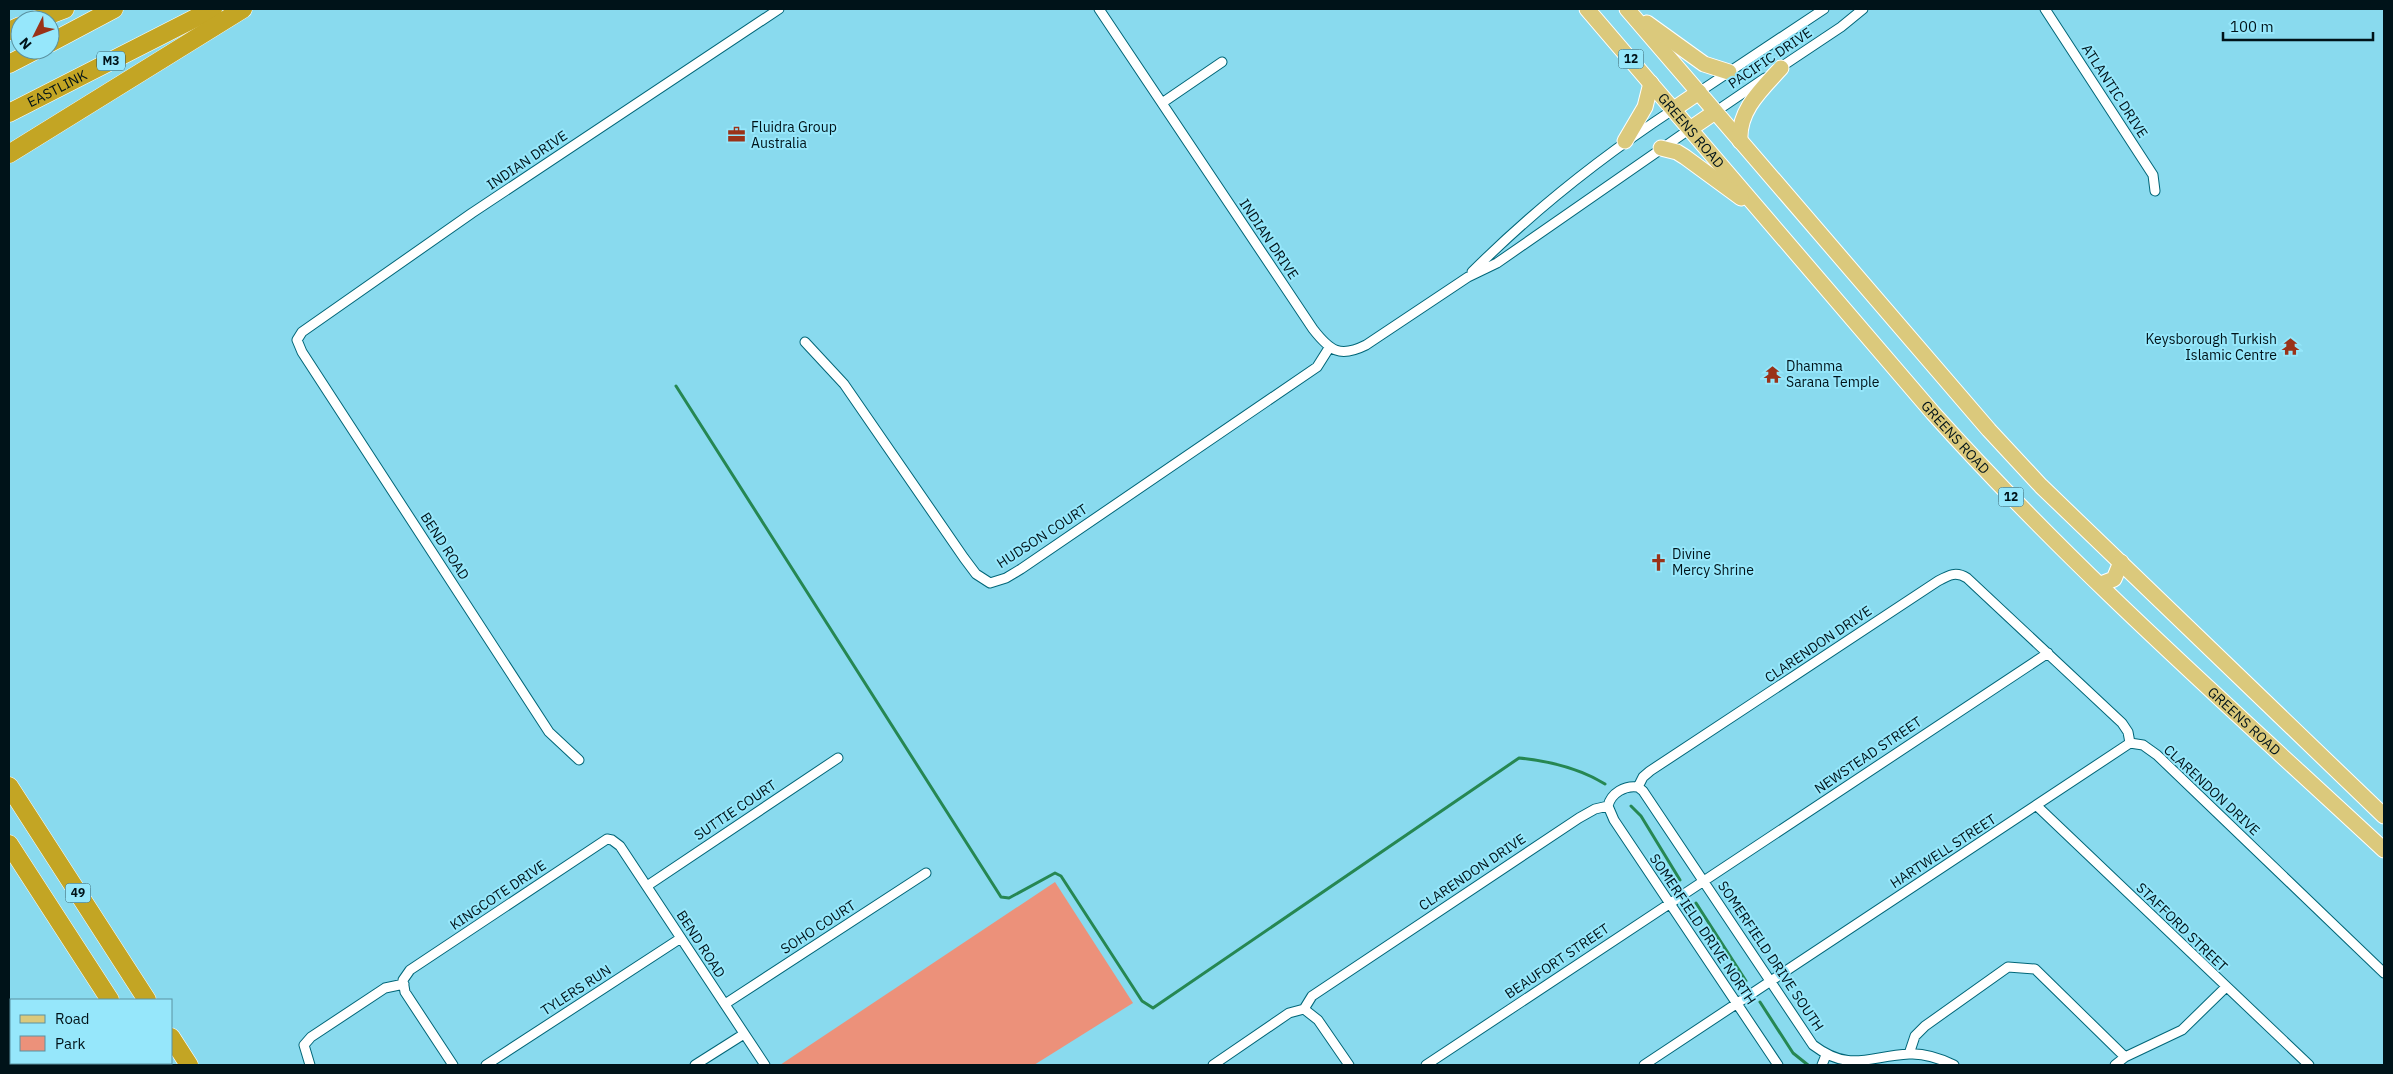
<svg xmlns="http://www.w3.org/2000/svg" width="2393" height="1074" font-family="'IBM Plex Sans',sans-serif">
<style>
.green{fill:#ec917a}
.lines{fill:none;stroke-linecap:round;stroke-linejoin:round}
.stream{stroke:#268752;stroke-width:3}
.street-casing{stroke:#006678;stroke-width:11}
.primary-casing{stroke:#fff;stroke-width:17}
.highway-casing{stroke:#fff;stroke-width:19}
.street{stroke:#fff;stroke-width:9}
.primary{stroke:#dbc97c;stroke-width:15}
.highway{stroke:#c3a524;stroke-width:18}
.labels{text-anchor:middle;stroke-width:4;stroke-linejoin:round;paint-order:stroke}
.shield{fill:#96e7fb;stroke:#2d535d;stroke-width:1}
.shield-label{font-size:12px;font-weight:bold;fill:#001319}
.street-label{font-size:14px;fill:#001319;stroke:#96e7fb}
.poi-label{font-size:14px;fill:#001319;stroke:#96e7fb;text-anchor:start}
</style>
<rect width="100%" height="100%" fill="#89daee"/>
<!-- green -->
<path class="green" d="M1055,882L1133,1003L1034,1065H780Z"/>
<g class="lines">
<!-- stream -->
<path class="stream" d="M676,386L1001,897L1009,898L1055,873L1061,876L1142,1001L1153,1008L1519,758C1549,761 1579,768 1605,784
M1631,806L1641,816L1680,880
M1696,903L1746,981
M1760,1002L1793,1053L1808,1065"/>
<defs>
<path id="street" d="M1099,9L1313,329C1330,351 1340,358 1366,345L1468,277L1497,263L1690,129
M2045,9L2153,175L2155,191
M1778,69L1841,27L1863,9
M1699,92L1824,9
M1162,103L1222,62
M1715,112L1765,78
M1472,272C1534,210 1601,157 1674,109
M805,342L844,384L964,558L976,574L990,583L1006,578L1021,569L1317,367L1329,348
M2130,743L2143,745L2157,755L2384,973
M579,760L549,732L302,352L297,340L302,332L472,213L779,9
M1638,787L1643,777L1650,771L1938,581C1949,575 1956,571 1967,578L2122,723L2128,732L2130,743
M1638,787L1643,791L1813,1045C1850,1073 1869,1056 1909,1054C1923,1053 1941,1059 1954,1065
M1608,806L1614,820L1778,1065
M1608,806C1611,793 1625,785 1638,787
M2037,806L2309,1065
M647,886L838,758
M725,1004L926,873
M1304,1009L1312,996L1579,818L1595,809L1608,806
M1304,1009L1318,1020L1349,1065
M1909,1054L1915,1036L1925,1026L2008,967L2035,969L2125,1057
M310,1065L304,1045L311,1037L385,988L404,984
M453,1065L405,992L403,980L410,970L607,839L612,840L620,846L765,1065
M486,1065L681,938
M695,1065L744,1034
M1213,1065L1289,1013L1304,1009
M1426,1065L2048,653
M1644,1065L2130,743
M1822,1065L1826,1055
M2115,1065L2125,1057L2182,1030L2225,988"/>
<g id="primary">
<path id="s1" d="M1587,9L1933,413C2073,569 2231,708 2384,850"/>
<path d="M1627,9L1989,430L2041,486L2384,816"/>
<path d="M1647,23L1704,64L1729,72"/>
<path d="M1674,109L1699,92"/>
<path d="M1690,129L1715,112"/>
<path d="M1625,141L1645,107L1651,83"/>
<path d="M1740,141C1738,110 1762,89 1781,68"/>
<path d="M1661,148L1677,152L1685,157L1741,198"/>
<path d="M2101,584L2114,579L2121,562"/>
</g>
<g id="highway">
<path d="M36,20L65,9"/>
<path d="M9,31L20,26"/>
<path d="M50,43L114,9"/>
<path d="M9,64L36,50"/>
<path id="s2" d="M9,113L213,9"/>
<path d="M9,154L243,9"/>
<path d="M9,786L147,1000"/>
<path d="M9,844L110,1000"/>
<path d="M171,1037L189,1065"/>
<path d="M150,1063L152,1065"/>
</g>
</defs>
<!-- street casing -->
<use href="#street" class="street-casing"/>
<!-- primary casing -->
<use href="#primary" class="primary-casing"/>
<!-- highway casing -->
<use href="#highway" class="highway-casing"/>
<!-- street -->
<use href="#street" class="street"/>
<!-- primary -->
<use href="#primary" class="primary"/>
<!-- highway -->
<use href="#highway" class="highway"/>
</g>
<!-- icons -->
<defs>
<symbol id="office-bare" viewBox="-9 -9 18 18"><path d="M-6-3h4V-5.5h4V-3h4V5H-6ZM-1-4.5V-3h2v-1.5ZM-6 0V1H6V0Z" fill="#9a3218" stroke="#96e7fb" stroke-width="2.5" paint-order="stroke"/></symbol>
<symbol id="temple-bare" viewBox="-9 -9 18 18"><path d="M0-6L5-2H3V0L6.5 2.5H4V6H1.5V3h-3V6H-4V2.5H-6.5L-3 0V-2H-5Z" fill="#9a3218" stroke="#96e7fb" stroke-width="2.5" paint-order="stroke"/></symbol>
<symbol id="church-bare" viewBox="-9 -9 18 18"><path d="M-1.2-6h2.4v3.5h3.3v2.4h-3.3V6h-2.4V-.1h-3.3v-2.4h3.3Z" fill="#9a3218" stroke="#96e7fb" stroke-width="2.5" paint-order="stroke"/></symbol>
</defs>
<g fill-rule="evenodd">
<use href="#office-bare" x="724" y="122" width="25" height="25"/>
<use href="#temple-bare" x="2278" y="334" width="25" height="25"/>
<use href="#temple-bare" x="1760" y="362" width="25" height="25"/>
<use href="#church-bare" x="1646" y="550" width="25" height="25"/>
</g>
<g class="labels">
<!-- shield labels -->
<g class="shield">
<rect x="1618.5" y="49.5" width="25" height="19" rx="4"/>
<rect x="97" y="51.5" width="28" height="19" rx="4"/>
<rect x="1998.5" y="487.5" width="25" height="19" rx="4"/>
<rect x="65.5" y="883.5" width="25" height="19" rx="4"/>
</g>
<g class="shield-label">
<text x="1631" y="63">12</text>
<text x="111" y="65">M3</text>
<text x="2011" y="501">12</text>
<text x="78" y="897">49</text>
</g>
<!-- street labels -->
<g class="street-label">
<text transform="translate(1770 58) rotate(-34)" y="5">PACIFIC DRIVE</text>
<text dy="5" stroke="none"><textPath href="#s2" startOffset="54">EASTLINK</textPath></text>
<text transform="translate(2115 91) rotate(57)" y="5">ATLANTIC DRIVE</text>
<text dy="5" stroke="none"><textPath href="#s1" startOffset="160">GREENS ROAD</textPath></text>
<text transform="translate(527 160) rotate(-34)" y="5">INDIAN DRIVE</text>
<text transform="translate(1269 239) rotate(56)" y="5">INDIAN DRIVE</text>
<text dy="5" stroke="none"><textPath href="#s1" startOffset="565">GREENS ROAD</textPath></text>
<text transform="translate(1042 536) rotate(-33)" y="5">HUDSON COURT</text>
<text transform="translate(445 546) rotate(57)" y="5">BEND ROAD</text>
<text transform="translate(1818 644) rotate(-34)" y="5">CLARENDON DRIVE</text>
<text dy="5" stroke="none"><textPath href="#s1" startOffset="970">GREENS ROAD</textPath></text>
<text transform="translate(1868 755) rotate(-34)" y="5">NEWSTEAD STREET</text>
<text transform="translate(2212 790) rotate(43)" y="5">CLARENDON DRIVE</text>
<text transform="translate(735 810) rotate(-34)" y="5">SUTTIE COURT</text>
<text transform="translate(1943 851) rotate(-33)" y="5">HARTWELL STREET</text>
<text transform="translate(1472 872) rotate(-34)" y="5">CLARENDON DRIVE</text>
<text transform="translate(498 895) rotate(-34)" y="5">KINGCOTE DRIVE</text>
<text transform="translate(818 927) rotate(-33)" y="5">SOHO COURT</text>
<text transform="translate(2182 927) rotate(44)" y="5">STAFFORD STREET</text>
<text transform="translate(1703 929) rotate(56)" y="5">SOMERFIELD DRIVE NORTH</text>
<text transform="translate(701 944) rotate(57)" y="5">BEND ROAD</text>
<text transform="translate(1771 956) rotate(56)" y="5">SOMERFIELD DRIVE SOUTH</text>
<text transform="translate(1557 961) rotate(-34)" y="5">BEAUFORT STREET</text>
<text transform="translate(576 990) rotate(-33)" y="5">TYLERS RUN</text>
</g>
<!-- poi labels -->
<g class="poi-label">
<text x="751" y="132">Fluidra Group<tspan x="751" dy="16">Australia</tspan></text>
<text x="2277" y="344" text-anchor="end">Keysborough Turkish<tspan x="2277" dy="16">Islamic Centre</tspan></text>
<text x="1786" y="371">Dhamma<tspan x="1786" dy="16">Sarana Temple</tspan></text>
<text x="1672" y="559">Divine<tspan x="1672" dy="16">Mercy Shrine</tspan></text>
</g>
</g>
<!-- border -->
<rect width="2393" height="1074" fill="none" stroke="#001319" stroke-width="20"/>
<!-- legend -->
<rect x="10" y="999" width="162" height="65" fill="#96e7fb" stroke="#5a92a1"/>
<rect x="20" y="1015" width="25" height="8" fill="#dbc97c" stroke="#5a92a1"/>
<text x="55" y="1024" font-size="15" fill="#001319">Road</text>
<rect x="20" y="1036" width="25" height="15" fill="#ec917a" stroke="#5a92a1"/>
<text x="55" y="1049" font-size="15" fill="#001319">Park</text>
<!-- north arrow -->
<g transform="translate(35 35) rotate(228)"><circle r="24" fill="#96e7fb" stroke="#5a92a1"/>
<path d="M0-4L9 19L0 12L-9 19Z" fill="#9a3218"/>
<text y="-8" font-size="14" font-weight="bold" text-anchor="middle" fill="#001319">N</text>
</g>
<!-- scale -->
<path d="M2223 32v8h150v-8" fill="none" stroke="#001319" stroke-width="2.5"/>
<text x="2230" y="32" font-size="15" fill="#001319" stroke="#96e7fb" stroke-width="4" paint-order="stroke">100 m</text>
</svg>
